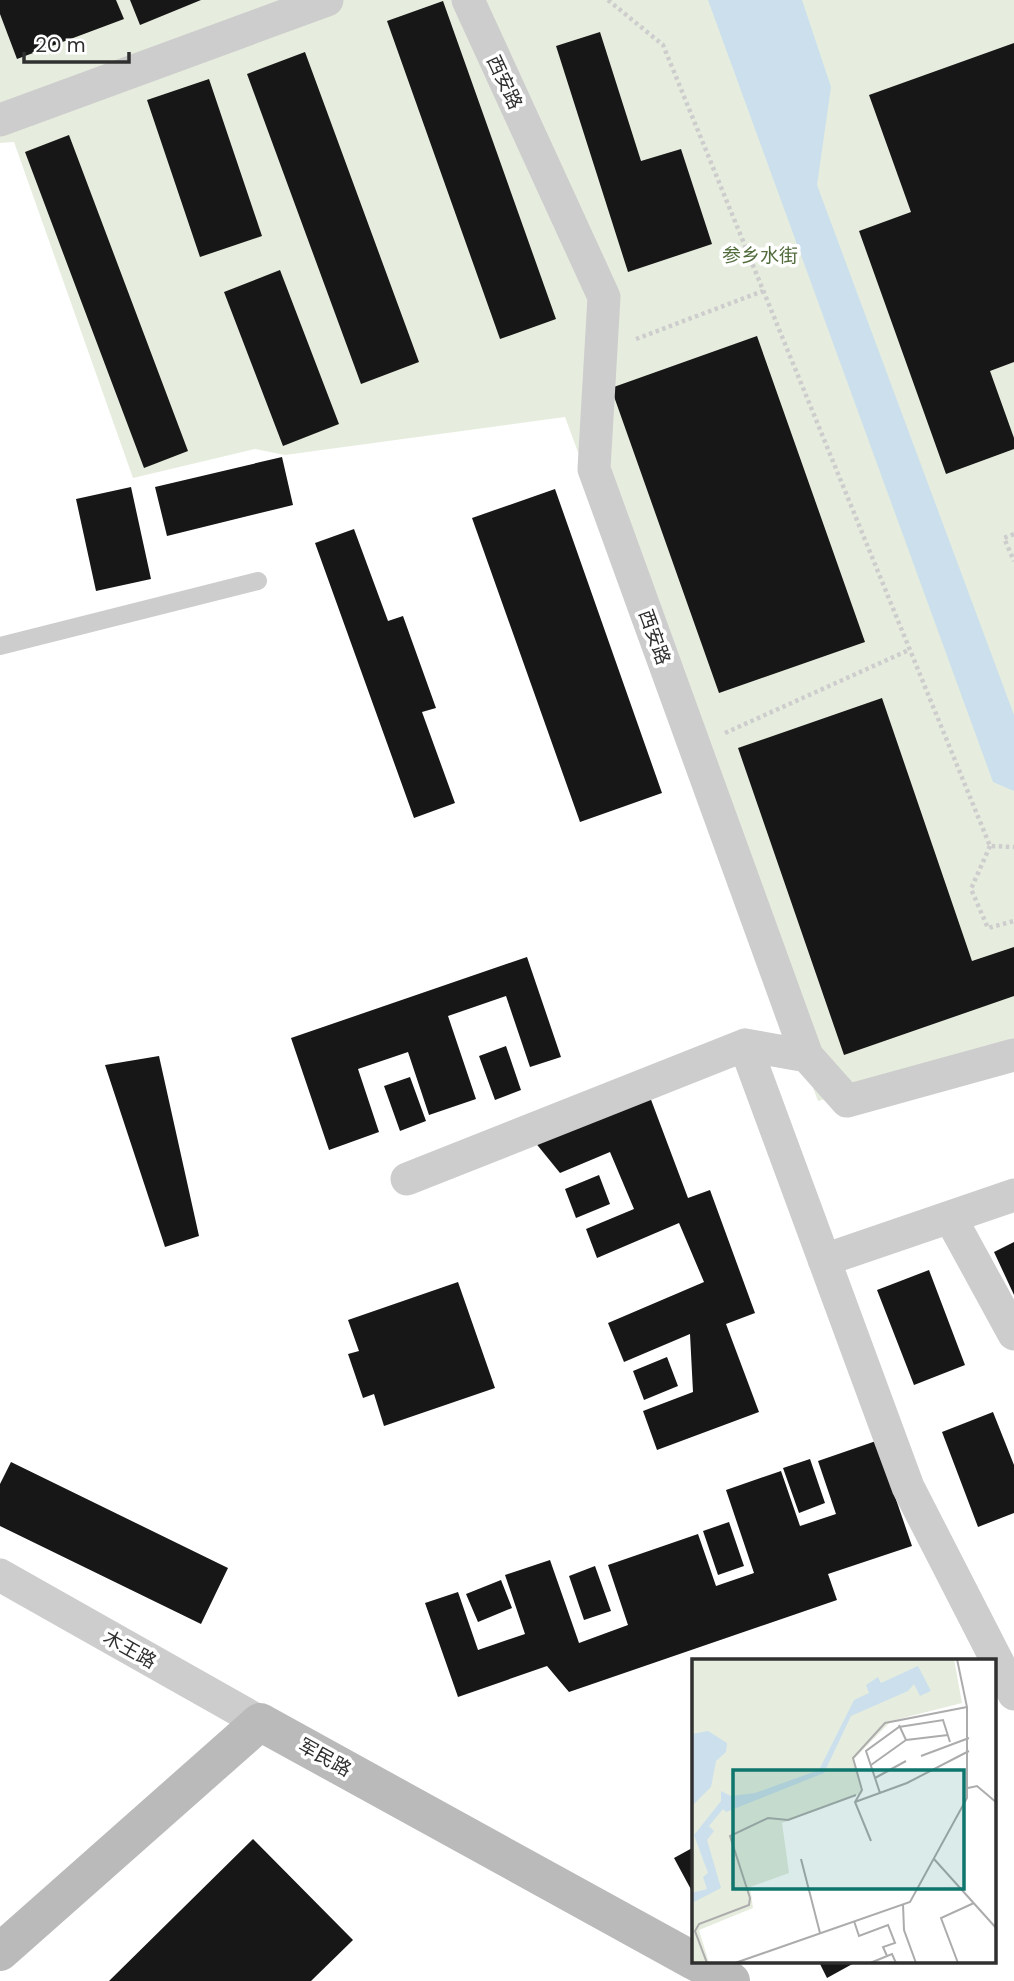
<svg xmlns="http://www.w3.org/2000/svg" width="1014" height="1981" font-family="'DM Sans','Noto Sans SC',sans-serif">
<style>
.green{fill:#e6edde}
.water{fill:#cbdfec}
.building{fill:#171717}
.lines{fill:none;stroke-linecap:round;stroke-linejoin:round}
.path{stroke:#cdcdcd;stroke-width:4.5;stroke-dasharray:3.5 3.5;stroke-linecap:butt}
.lane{stroke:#cdcdcd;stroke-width:18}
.street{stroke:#cdcdcd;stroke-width:33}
.secondary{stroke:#bababa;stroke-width:38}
.labels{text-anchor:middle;stroke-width:7;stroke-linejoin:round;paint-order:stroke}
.street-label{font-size:19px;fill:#303030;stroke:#fff}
.park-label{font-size:19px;fill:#526c3d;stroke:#fff}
.inset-road{fill:none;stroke:#acacac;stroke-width:2}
.view{fill:#0f766e;fill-opacity:0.15;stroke:#0f766e;stroke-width:3.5}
.inset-edge{fill:none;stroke:#303030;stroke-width:3.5}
</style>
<rect width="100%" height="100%" fill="#fff"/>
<!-- green -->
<path class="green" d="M0,0H1014V1048L818,1101L565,417L285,455L255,449L133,478L14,142L0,143Z"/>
<!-- water -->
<path class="water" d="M708,0H802L831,87L817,185L1014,715V791L993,782Z"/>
<!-- building -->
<path class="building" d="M0,0H116L124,19L17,59L0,14Z
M130,0H201L140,25Z
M443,1L556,319L500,339L387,21Z
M600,32L641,161L681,149L712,244L628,272L556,46Z
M1014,43V362L990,371L1014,438V449L946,474L859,231L911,212L869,95Z
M305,52L419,362L361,384L247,74Z
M209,79L262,236L200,257L147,100Z
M69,135L188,451L144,468L25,152Z
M280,270L339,424L283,446L224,292Z
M757,336L865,642L719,693L611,388Z
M282,457L293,505L167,536L155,487Z
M131,487L151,579L96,591L76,499Z
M555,489L662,793L580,822L472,518Z
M354,529L388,621L403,616L436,708L422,712L455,803L414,818L315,543Z
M882,698L972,961L1014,947V996L844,1055L738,748Z
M527,957L561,1057L530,1067L506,996L448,1016L476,1099L429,1115L408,1052L358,1069L379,1132L329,1150L291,1038Z
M506,1046L521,1090L495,1100L479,1056Z
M159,1056L199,1236L165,1247L105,1065Z
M410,1077L426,1121L400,1131L384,1086Z
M650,1097L688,1198L710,1190L755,1313L726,1324L759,1412L657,1450L643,1411L693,1392L690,1334L624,1362L608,1323L704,1282L679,1223L597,1258L586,1229L634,1209L610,1152L560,1173L534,1141Z
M599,1175L610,1204L576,1218L565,1189Z
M1014,1242V1295L994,1252Z
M929,1270L965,1365L914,1385L877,1290Z
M458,1282L495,1388L384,1426L374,1394L363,1398L348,1354L359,1351L348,1320Z
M667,1357L678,1386L644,1400L633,1371Z
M993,1412L1014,1465V1513L978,1527L942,1432Z
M876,1441L912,1546L828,1574L837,1600L569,1692L547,1666L458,1697L425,1603L458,1592L478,1650L525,1634L505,1575L550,1560L579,1643L628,1625L608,1565L698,1534L716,1586L754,1573L726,1490L781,1471L800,1526L836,1514L818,1461Z
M810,1459L825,1503L799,1513L783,1468Z
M11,1462L228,1568L201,1624L0,1526V1484Z
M729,1522L744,1566L718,1575L703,1531Z
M595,1566L611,1611L584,1620L569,1576Z
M501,1580L512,1608L478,1622L466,1594Z
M253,1839L353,1940L311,1981H109Z
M694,1847V1895L674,1858Z
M819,1962H856L827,1978Z"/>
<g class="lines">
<!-- path -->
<path class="path" d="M608,0L663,45L990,846L1014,847
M636,339L763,291
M1014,534L1004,538L1014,561
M725,733L909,650
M990,846L971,889L988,928L1014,921"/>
<!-- lane -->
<path class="lane" d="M0,646L258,581"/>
<!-- street -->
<path class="street" d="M468,0L604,297L594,469L807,1056L847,1101L1014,1055
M0,120L327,0
M745,1045L908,1487L1014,1694
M407,1179L745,1045L807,1056
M950,1217L1014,1334
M824,1260L1014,1195
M0,1575L260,1722"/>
<!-- secondary -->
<path class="secondary" d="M0,1952L260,1722L694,1961
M696,1962L731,1981"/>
</g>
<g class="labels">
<!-- street labels -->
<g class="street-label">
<text transform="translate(505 82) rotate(65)" y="7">西安路</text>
<text transform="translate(655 637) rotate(70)" y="7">西安路</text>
<text transform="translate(130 1649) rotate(29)" y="7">木王路</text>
<text transform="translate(325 1757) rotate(29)" y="7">军民路</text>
</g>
<!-- park labels -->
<g class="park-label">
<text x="760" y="262">参乡水街</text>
</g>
</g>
<!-- overview -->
<g transform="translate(692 1659)">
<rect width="304" height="304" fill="#fff"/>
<path d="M0,0H262L270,44L199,62L161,101L170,134L90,164L97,214L58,228L61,249L7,271L17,304H0Z" fill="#e6edde"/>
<path d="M226,7L239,32L228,37L222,25L216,32L159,57L132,114L34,153L31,150L17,167L22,172L15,181L29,229L0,244V234L15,230L11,218L16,214L2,176L29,142V132L39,137L63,134L127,111L162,41L177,34L174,26L186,18L189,24ZM16,72L35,84L34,93L24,102L19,128L0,147V160V75Z" fill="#cbdfec"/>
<path class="inset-road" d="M214,81L256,76M229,97L277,79M179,106L214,81L207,66M183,119L214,102M276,129L285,127L305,144M188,134L174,92L207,68L251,61L258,83M163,143L215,124L277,92M179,182L163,143L170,131L161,99L193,64L275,48M109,200L128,274M242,200L305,270M211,245L212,271L224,304M162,262L167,277L196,266L203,284L191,288L195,297M15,304L3,272L7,265L57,246L58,239L38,177L76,159L96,161L164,136M43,304L218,243L275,139V48L265,0M178,304L200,295L204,304M266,304L249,259L282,244"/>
<path class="view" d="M41,111H272V230H41Z"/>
<rect width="304" height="304" class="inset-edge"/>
</g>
<!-- scale -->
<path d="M24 52v10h105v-10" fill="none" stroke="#303030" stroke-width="3.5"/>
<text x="35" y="52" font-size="21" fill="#303030" stroke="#ffffff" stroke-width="5" paint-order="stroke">20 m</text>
</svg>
